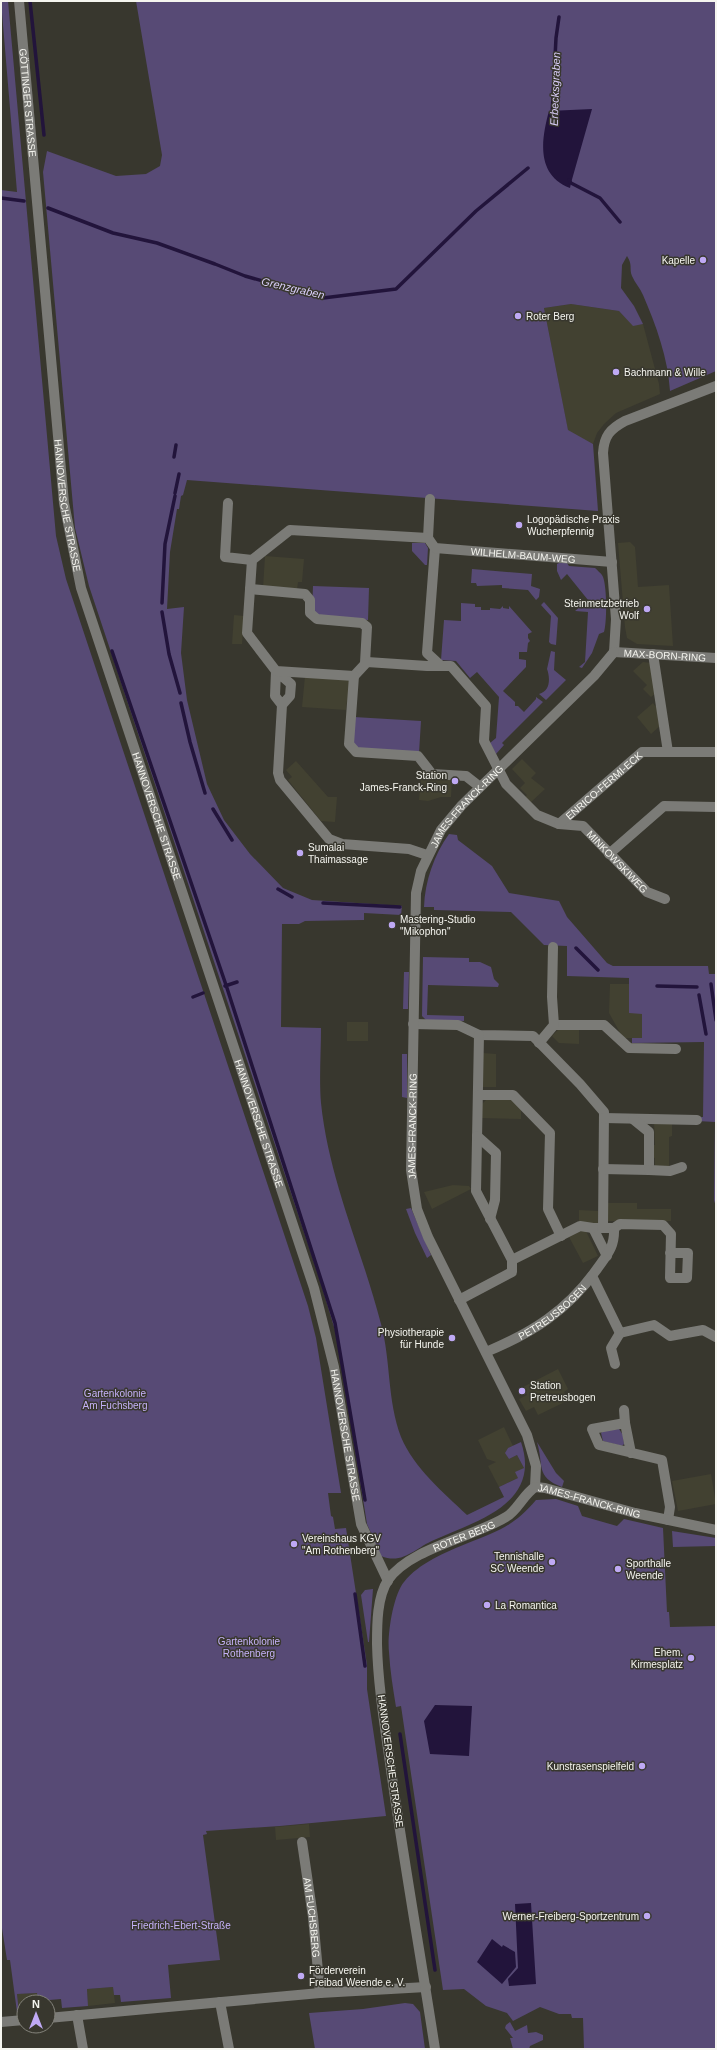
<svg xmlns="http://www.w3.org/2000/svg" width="717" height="2050" font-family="Arial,sans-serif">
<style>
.built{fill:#424131}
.green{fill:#574a75}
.water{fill:#22143b}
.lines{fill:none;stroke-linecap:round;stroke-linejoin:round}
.stream{stroke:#22143b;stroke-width:3.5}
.minor{stroke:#7b7b77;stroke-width:10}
.poi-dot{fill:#bfa9f4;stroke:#38372e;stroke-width:1.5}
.labels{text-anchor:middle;stroke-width:3;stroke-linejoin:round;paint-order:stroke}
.street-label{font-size:10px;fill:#f5f5ef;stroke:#38372e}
.poi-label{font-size:10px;fill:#f5f5ef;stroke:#38372e;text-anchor:start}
.park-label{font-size:10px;fill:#c5b1f8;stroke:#38372e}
.water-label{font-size:11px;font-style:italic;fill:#dacefa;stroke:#38372e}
</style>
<rect width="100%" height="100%" fill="#38372e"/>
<!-- built -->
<path class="built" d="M571,304L619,311L633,325L643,324L659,384L660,394L616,413L604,424L597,433L593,444L568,431L544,308Z
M630,542L635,547L638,587L669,585L673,646L637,644L627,638L625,627L618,543Z
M265,556L304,559L302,582H298L297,590L263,588Z
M234,615L244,616L242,644H232Z
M643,662L652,663L657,692L651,697L643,689L647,685L633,671Z
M305,676L352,679L350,701H347L346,710L302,707Z
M653,703L655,706L658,704L661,725L651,734L637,717Z
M522,759L536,773L531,778L545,789L530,803L525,797L527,795L520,788L525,783L512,769Z
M296,761L328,797H337L335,822L321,821L288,780L292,777L286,770Z
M421,776L452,778L451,797H441L428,801L419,800Z
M610,984H629V1013H642V1038H623L609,1013Z
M347,1022H368V1041H347Z
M560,1028L579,1029V1044L559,1043L552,1036Z
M483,1053L496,1054V1087H482Z
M487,1099H512L521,1109V1119L481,1118V1105Z
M654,1121H672V1136L669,1137V1167H655V1158L652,1157V1145H655Z
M453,1185L469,1186L471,1189L432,1209L424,1192Z
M607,1203H637V1209H671V1221H607Z
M579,1210L598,1211V1224H579Z
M585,1229L598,1256L583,1263L569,1237Z
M558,1369L568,1389L564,1392L569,1400L538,1415L534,1407L526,1411L519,1399L527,1395L523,1387Z
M504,1427L513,1446L508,1448L506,1452L507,1456L509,1459L517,1455L524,1468L518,1478L499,1487L488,1466L496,1462L487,1459L478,1440Z
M711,1474L716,1504L678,1511L672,1481Z
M309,1824L310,1837L276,1840L275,1827Z
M113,1987L115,2003L88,2006L87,1989Z
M37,1993L38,2002H24V2011L19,2012L17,1994Z"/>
<!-- green -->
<path class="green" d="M1,1H8L56,536L66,579L308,1306L316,1338L341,1493H328L331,1516L333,1517L335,1529L346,1528L367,1665V1689L386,1816L280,1826L206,1831L207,1834L203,1835L220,1960L168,1965L171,1998L121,2002L120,1995H114L113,1987L87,1989L88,2006L62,2008L61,1999L38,2001L37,1993L17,1994L19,2012H17L10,1960H7L1,1922V190L17,192Z
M136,1H716V371L670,391C668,358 656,325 643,295C640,288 635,283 632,276C629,269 633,265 627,256L622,265L621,288L634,306L643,324L633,326L619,311L571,304L544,308L568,430L593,444L598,511L187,480L183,495L181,496L179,509H177L170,552L167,609L184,607L181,653L187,700L207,784L224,820L250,854L283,888L312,900L402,906L401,915L364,913V920L305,921L299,924H282L281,1027L321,1028C321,1052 319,1079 321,1103C329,1180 362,1250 381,1324C391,1361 387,1401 401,1437C414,1468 443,1492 467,1515L504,1497L499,1487L518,1478L515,1472L524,1468L517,1455L509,1459L505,1453L508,1448L521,1442C542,1504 476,1521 434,1540C415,1548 403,1565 381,1556L367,1524L337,1337L320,1280L89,586L75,528L43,172L47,151L116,176L146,174L160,166L162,155Z
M412,543H425L428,548L427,565H425L412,551Z
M559,563H567L569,566L595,568C597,570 602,574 603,577C607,587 607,622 604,632L599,634L592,653L582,668L579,667L585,662L588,612L575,611L588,600L567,574L561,580L557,571V564Z
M472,569L532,574L531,586L540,589L539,597L536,600L528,590L502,588V585L477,586L476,583H471Z
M313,586L369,588L368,620L316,617L312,612Z
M544,602L558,618L556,645L551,644L549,642L551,616L541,605Z
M461,603L475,604V607H481V610H490V608L500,609L503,606V608L509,609V606L532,632L528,634V638L530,641L528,643L527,652H519V659L526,660V667L503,691L515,702V706H518L524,712L536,699V697L543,702L502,743L504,745L496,754L490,743L496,738L499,697L477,672L470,678L456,661L441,660L444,620L461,621Z
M551,651L555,652L554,670L566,680L546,700L539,694C551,691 550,677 547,669Z
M354,717L421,721L419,753L357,749L352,744Z
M449,834L457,835L458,840L492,866L509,893L559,901L567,917L607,963L613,966H708L709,974H716V1207L714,1200L715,1122L697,1121V1117H703L704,1042L632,1043V1038H642V1014L629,1013V978L567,976V946L544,945L511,912L434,910V907H424C425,881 434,855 449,834Z
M423,957L469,958V962H480L491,967L494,979L499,984L498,987L428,985L427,1015L464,1016V1021L426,1020L422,1016Z
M404,972H409L408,1009H403Z
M402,1054H407V1098L402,1097Z
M411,1208L431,1255L427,1258L415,1233L406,1209Z
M619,1429L623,1435L624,1444L622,1446L603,1441L601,1433L603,1431Z
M537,1442L556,1473L564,1481L562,1487C535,1477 544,1465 537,1442Z
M556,1499L578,1506L582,1516L617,1526L624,1519L663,1528L667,1612H669L670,1627L716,1626V2049H584L583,2018H572L571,2014H559L540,2007L513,2021L507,2013L486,2006L464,1989L443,1990L401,1706L396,1707C393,1689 390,1670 389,1652C387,1636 393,1595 404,1582C419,1563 446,1552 468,1543C498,1531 514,1526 536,1500Z
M672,1531L716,1538V1546L673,1547Z
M373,1589L369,1642H368L361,1595L365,1590Z
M405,2003L413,2004L420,2012L425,2049H315L309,2013L363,2009Z
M510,2022L515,2031L527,2025L528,2033L536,2032L543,2035V2040L530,2046L529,2049H513L510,2038H513L505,2028L506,2025Z"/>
<!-- water -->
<path class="water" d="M592,109L571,183L570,188C536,175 541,140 549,111Z
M435,1705L472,1706L469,1756L430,1754L424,1721Z
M531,1903L536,1984L509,1986L508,1979L518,1968L515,1904Z
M492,1939L502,1947L503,1945L515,1952L516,1967L502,1984L477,1962Z"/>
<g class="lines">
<!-- stream -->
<path class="stream" d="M30,1L44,135
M552,116L556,38L559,17
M569,180L571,183L600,198L620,222
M1,198L24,201
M48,208L113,233L157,243L215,264L245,276L323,298L396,289L476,211L528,168
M174,457L176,445
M175,493L179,474
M162,603L165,544L175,496
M162,612L169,654L180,693
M112,651L226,985L335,1323L365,1500
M181,703L190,742L205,793
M213,809L232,840
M278,889L292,897
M323,903L400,907
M576,948L598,970
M711,984L716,1020
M225,986L237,982
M657,986L697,987
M699,995L706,1034
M193,997L203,993
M355,1594L365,1666
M400,1734L435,1970"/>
<!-- minor -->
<g class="minor">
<path id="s1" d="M19,1L64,503L81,588L314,1288L334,1367L361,1524L388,1581"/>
<path d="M228,503L225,557L252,560"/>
<path d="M428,538L430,499"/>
<path d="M435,548L427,653L440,665"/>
<path d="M250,589L305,594L310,600V613L317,619L362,623L367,627L365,663"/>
<path d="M614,652L616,619L603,453C604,436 610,429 625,421L716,386"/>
<path id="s2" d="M614,652L716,658"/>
<path d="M653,654L668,752"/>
<path id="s3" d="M354,676L367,662L427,666H451L486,706L484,741L506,784L537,815L559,824L583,826L647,892L665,899"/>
<path d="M282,705L290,696L291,684L276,671L275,696L282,705L278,773L280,780L329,839L342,844L409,849L427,855"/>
<path id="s4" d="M480,787L466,776L432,774L418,756L356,752L349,744L354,676L276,671L247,633L252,560L290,530L428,538L435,548L612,562"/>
<path id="s5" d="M559,824L642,752H716"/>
<path d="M609,854L664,806L716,807"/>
<path d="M413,1024L458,1025L479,1035L533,1036L580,1084L604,1112L603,1228"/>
<path d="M554,1025H604L629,1048L676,1049"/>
<path d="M479,1035L476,1191L512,1260"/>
<path d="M539,1043L554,1025L552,997L553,947"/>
<path d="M479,1095H513L550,1133L548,1209L561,1236"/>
<path d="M604,1118L697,1120"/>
<path d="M477,1136L496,1153L495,1200L490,1219"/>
<path d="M603,1169L649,1170V1132L633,1119"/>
<path d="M649,1170L670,1171L682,1167"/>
<path d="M607,1256L593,1228H614L620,1224L663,1225L671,1234L670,1278H687L688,1253H670"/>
<path d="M592,1276L620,1333L654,1325L670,1336L703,1330L716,1337"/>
<path d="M459,1300L512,1272V1260L580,1226L593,1228"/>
<path id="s6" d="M486,1352C532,1333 567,1311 597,1269C607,1255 615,1247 614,1228"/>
<path d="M615,1364L611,1348L620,1333"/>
<path d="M624,1410L625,1423"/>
<path d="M631,1453L625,1423L592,1429L599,1445L662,1460L670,1507L668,1520"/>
<path id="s7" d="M535,1487L536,1466L527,1435L428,1237L417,1209L411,1170L416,893L421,871L441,830L462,805L594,676L614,652"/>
<path id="s8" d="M535,1487L545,1488L635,1513L716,1530"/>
<path id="s9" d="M302,1842L313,1917L320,1993"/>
<path d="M220,2002L229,2049"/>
<path d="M77,2015L83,2049"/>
<path d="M48,2018L320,1993L426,1987"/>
<path d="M1,2022L24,2020"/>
<path id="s10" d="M435,2049C421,1958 405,1868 392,1777C386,1733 378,1688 377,1644C377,1624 377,1597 388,1580C410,1548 474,1537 506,1517C518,1510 523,1495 535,1487"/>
</g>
</g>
<!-- markers -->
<g class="poi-dot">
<circle cx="703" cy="260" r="4"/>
<circle cx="518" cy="316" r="4"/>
<circle cx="616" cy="372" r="4"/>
<circle cx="519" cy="525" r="4"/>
<circle cx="647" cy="609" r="4"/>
<circle cx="455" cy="781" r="4"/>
<circle cx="300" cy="853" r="4"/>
<circle cx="392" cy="925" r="4"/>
<circle cx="452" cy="1338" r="4"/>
<circle cx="522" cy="1391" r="4"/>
<circle cx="294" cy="1544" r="4"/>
<circle cx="552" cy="1562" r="4"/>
<circle cx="618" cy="1569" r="4"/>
<circle cx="487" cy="1605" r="4"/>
<circle cx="691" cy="1658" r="4"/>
<circle cx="642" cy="1766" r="4"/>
<circle cx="647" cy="1916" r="4"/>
<circle cx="301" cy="1976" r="4"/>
</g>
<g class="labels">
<!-- street labels -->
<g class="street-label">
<text dy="4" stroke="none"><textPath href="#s1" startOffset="102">GÖTTINGER STRASSE</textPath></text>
<text dy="4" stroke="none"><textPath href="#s1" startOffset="507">HANNOVERSCHE STRASSE</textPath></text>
<text dy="4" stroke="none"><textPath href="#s4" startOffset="702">WILHELM-BAUM-WEG</textPath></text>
<text dy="4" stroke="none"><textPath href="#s2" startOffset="51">MAX-BORN-RING</textPath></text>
<text dy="4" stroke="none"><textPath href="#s5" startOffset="59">ENRICO-FERMI-ECK</textPath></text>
<text dy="4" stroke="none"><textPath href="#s7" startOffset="724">JAMES-FRANCK-RING</textPath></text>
<text dy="4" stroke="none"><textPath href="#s1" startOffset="831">HANNOVERSCHE STRASSE</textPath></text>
<text dy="4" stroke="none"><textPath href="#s3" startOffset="381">MINKOWSKIWEG</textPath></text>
<text dy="4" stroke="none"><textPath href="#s1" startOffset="1155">HANNOVERSCHE STRASSE</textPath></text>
<text dy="4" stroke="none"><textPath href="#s7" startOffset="388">JAMES-FRANCK-RING</textPath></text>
<text dy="4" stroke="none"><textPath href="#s6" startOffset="78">PETREUSBOGEN</textPath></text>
<text dy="4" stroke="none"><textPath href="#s1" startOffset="1479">HANNOVERSCHE STRASSE</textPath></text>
<text dy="4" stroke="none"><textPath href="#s8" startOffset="56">JAMES-FRANCK-RING</textPath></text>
<text dy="4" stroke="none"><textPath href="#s10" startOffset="564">ROTER BERG</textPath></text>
<text transform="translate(391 1761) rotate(82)" y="4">HANNOVERSCHE STRASSE</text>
<text dy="4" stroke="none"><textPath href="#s9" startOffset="76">AM FUCHSBERG</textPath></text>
</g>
<!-- poi labels -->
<g class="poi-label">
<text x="695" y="264" text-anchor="end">Kapelle</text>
<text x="526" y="320">Roter Berg</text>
<text x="624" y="376">Bachmann &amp; Wille</text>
<text x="527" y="523">Logopädische Praxis<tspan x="527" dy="12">Wucherpfennig</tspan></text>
<text x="639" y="607" text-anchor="end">Steinmetzbetrieb<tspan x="639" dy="12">Wolf</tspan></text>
<text x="447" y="779" text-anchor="end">Station<tspan x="447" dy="12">James-Franck-Ring</tspan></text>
<text x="308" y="851">Sumalai<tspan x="308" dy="12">Thaimassage</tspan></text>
<text x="400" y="923">Mastering-Studio<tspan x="400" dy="12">"Mikophon"</tspan></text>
<text x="444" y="1336" text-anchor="end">Physiotherapie<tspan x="444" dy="12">für Hunde</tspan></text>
<text x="530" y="1389">Station<tspan x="530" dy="12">Pretreusbogen</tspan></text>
<text x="302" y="1542">Vereinshaus KGV<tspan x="302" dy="12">"Am Rothenberg"</tspan></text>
<text x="544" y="1560" text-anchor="end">Tennishalle<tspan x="544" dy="12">SC Weende</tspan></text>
<text x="626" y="1567">Sporthalle<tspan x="626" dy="12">Weende</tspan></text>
<text x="495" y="1609">La Romantica</text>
<text x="683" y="1656" text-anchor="end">Ehem.<tspan x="683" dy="12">Kirmesplatz</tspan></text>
<text x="634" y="1770" text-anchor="end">Kunstrasenspielfeld</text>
<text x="639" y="1920" text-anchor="end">Werner-Freiberg-Sportzentrum</text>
<text x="309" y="1974">Förderverein<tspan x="309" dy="12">Freibad Weende e. V.</tspan></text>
</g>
<!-- park labels -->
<g class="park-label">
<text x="115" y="1397">Gartenkolonie<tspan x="115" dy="12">Am Fuchsberg</tspan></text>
<text x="249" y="1645">Gartenkolonie<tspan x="249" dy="12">Rothenberg</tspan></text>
<text x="181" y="1929">Friedrich-Ebert-Straße</text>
</g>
<!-- water labels -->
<g class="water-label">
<text transform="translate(555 89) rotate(-88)" y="4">Erbecksgraben</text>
<text transform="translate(293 288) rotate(13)" y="4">Grenzgraben</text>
</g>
</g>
<!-- border -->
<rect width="717" height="2050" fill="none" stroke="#f5f5ef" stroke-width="4"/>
<!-- north arrow -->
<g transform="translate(36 2014)"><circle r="19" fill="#38372e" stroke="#84837b"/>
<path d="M0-3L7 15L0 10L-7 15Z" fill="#bfa9f4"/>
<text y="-6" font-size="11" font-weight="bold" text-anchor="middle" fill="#f5f5ef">N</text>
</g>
</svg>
